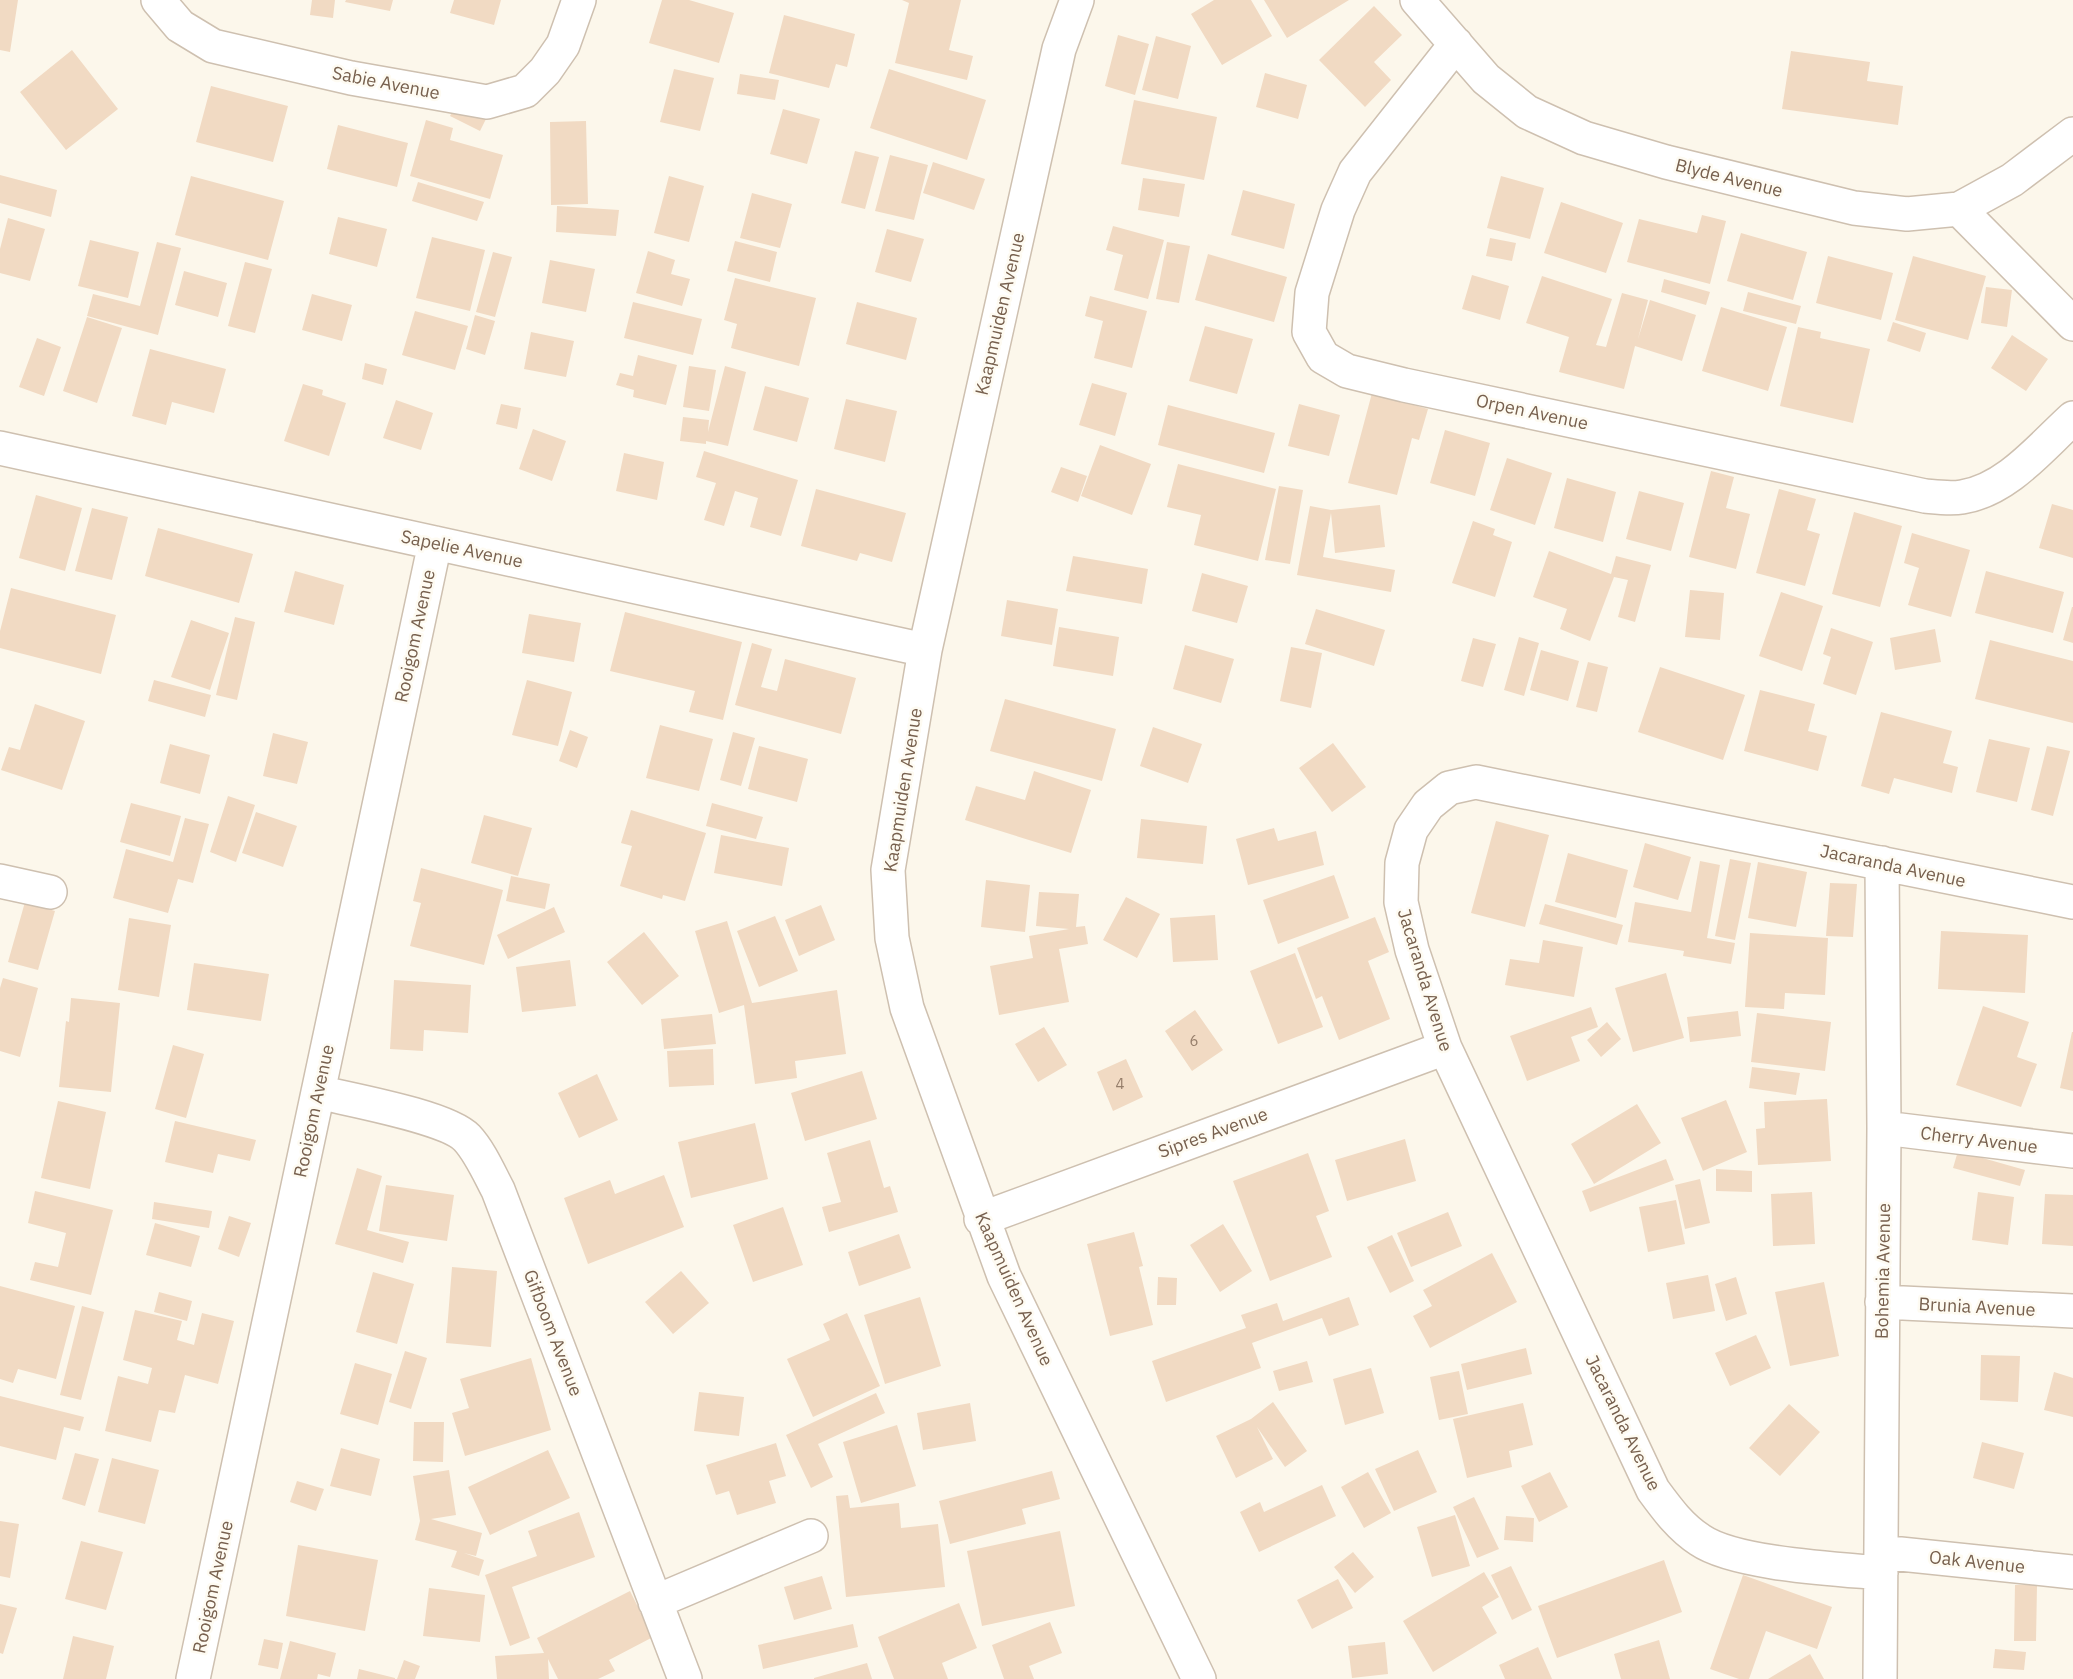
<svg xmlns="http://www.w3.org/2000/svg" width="2073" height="1679" font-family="'IBM Plex Sans',sans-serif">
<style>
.building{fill:#f1dac3}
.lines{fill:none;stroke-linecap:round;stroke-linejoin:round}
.minor-casing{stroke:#cec0b0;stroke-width:36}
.minor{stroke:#fff;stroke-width:33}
.labels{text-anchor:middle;stroke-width:5;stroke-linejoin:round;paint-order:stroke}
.number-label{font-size:15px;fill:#967e6b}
.street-label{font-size:18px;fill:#77604e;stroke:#fefbf2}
</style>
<rect width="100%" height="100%" fill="#fcf7eb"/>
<!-- building -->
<path class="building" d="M0,0H18L10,52L0,50Z
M312,0H335L333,18L310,15Z
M346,0H393L390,11L345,2Z
M454,0H501L494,25L450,13Z
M662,0H689L734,13L719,63L649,43Z
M961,0L949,50L973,56L967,80L895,63L909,3L902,0Z
M1214,0H1251L1272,36L1222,65L1191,14Z
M1264,0H1349L1287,38Z
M1374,6L1402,35L1374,62L1391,80L1365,107L1319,60Z
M784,15L855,34L847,67L836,64L829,88L769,73Z
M1118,35L1149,44L1135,95L1105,86Z
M1156,36L1191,46L1178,99L1142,90Z
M72,50L118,109L66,150L20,92Z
M1791,51L1870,62L1867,81L1903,86L1898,125L1782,109Z
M674,69L714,78L700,131L660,122Z
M889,69L986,100L967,160L870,128Z
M1265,73L1307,85L1298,119L1256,107Z
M740,74L779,80L775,100L737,94Z
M211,86L288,106L273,162L196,142Z
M459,100L488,115L480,131L450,116Z
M1134,100L1217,117L1204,180L1121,164Z
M783,109L820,119L807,164L770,154Z
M426,120L453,128L450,140L503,155L490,199L410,176Z
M586,121L588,204L551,205L550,122Z
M338,125L408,143L397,187L327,169Z
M855,151L879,157L865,209L841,203Z
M890,155L928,165L914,220L875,211Z
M933,162L985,179L974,210L923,193Z
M0,175L57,190L51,217L0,203Z
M191,176L284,201L268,260L175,235Z
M669,176L704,186L689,242L654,233Z
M1501,176L1544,188L1530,239L1487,228Z
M1143,178L1185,184L1179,217L1138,210Z
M418,182L484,202L477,221L412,201Z
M1243,190L1295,204L1284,249L1231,235Z
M752,193L792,204L780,248L740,238Z
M1561,202L1623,223L1606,273L1544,253Z
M557,206L619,210L616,236L556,232Z
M1702,215L1726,221L1710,284L1627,262L1639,219L1697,233Z
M338,217L387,229L377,267L329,254Z
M8,218L45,229L30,281L0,273V249Z
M1113,226L1164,240L1148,299L1114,290L1123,255L1106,250Z
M887,229L924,239L911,282L875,272Z
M1741,233L1807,252L1793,300L1727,281Z
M432,237L485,250L470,311L416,298Z
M1490,238L1516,243L1512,261L1486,256Z
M90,240L139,252L128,298L78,286Z
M735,241L777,252L770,282L727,271Z
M157,242L181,248L158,335L87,316L93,294L140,306Z
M1167,242L1190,246L1179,303L1156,299Z
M648,251L675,260L671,274L690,279L682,306L636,293Z
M493,252L512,257L495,317L476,312Z
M1208,254L1287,277L1274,322L1195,300Z
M1828,256L1893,273L1881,320L1816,303Z
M1913,256L1986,276L1968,340L1895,320Z
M550,260L595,269L586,312L542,303Z
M245,262L272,269L255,333L228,326Z
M184,271L227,283L218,317L175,305Z
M1472,275L1509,286L1500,320L1462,309Z
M1542,276L1612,299L1596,345L1606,347L1622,293L1648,300L1638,339L1650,300L1696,315L1682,361L1635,346L1624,389L1559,372L1569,337L1526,323Z
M735,278L816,298L799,366L731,348L737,324L724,320Z
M1664,279L1710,292L1706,305L1661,292Z
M1986,287L2012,290L2007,327L1981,323Z
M1748,292L1801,306L1796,324L1743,311Z
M312,294L352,305L342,341L302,330Z
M1090,296L1147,311L1132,368L1094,358L1103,321L1085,316Z
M633,302L702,319L693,355L624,338Z
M857,302L917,318L906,360L846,344Z
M1721,307L1787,327L1768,391L1702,371Z
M415,311L468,326L455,370L402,355Z
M475,315L495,321L485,355L466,349Z
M87,317L122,328L97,403L63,391Z
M1893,322L1926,333L1920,352L1887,341Z
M1205,326L1253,339L1237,394L1189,381Z
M1798,327L1821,332L1820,338L1870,349L1853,423L1780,406Z
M531,332L574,341L566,377L524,369Z
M2012,335L2048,359L2026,391L1991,368Z
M37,338L61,347L44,396L19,387Z
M150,349L226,369L214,413L172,402L166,425L132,416Z
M638,355L677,365L666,405L633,397L634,390L616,385L620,373L633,376Z
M365,363L387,369L383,385L362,379Z
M689,366L716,370L709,411L683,407Z
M725,366L746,372L728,446L706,441V444L680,441L683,417L709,420L708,432Z
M1092,383L1127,393L1115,436L1079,425Z
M303,384L323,390L322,395L346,403L329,456L284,441Z
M765,386L809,398L797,442L753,430Z
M1372,393L1428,409L1419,440L1412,438L1397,495L1348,483Z
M846,399L897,411L885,462L834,449Z
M396,400L433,413L421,450L383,438Z
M501,404L521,408L517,429L496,424Z
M1299,404L1340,415L1329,456L1288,446Z
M1168,405L1275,433L1264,473L1158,445Z
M533,429L566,441L552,481L519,469Z
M1445,430L1490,443L1475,496L1430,483Z
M1100,445L1151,464L1132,515L1081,496Z
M704,451L798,480L781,536L750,527L758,498L735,491L724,526L704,520L716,483L696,477Z
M624,453L664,462L657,500L616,491Z
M1507,458L1552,473L1535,525L1490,510Z
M1178,464L1276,489L1258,561L1194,545L1201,515L1167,507Z
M1061,467L1087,476L1078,502L1051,492Z
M1711,471L1734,477L1726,508L1750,514L1736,569L1689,557Z
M1567,478L1616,492L1603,542L1554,528Z
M1279,486L1303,490L1290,564L1265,560Z
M816,489L906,513L892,562L860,553L857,561L801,546Z
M1779,489L1816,499L1807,530L1820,534L1805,586L1756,573Z
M1639,491L1684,503L1671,551L1626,539Z
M36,495L82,508L65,571L19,558Z
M2052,504L2073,510V558L2039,548Z
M1380,505L1385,547L1335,553L1331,513L1323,557L1395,570L1391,592L1297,575L1310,506L1331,510Z
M92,508L128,517L112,580L75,571Z
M1854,512L1902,526L1880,607L1832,594Z
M1473,521L1495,529L1493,535L1512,542L1495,597L1452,583Z
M158,528L253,554L239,603L145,576Z
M1912,533L1970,550L1951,617L1908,605L1919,568L1904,563Z
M1549,551L1611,574L1616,556L1651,565L1635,622L1618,617L1628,580L1614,577L1590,641L1560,629L1567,609L1533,597Z
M1073,556L1148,569L1142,604L1066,591Z
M295,571L344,585L334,625L284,612Z
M1986,571L2064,592L2053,633L1975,613Z
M1202,573L1248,586L1237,623L1192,611Z
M11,588L116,615L101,674L0,648V631Z
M1690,590L1724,593L1720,640L1685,637Z
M1781,592L1823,606L1802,671L1759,656Z
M1007,600L1058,609L1052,645L1001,636Z
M2072,607H2073V643L2063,640Z
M1316,609L1385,630L1374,666L1305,644Z
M625,612L742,642L723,720L689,712L695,691L610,671Z
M529,614L581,623L574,662L522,653Z
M235,617L255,622L237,700L216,695Z
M191,620L229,633L210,690L171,677Z
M1059,627L1119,637L1113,676L1053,666Z
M1831,628L1873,642L1856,695L1823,684L1831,657L1823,654Z
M1935,629L1941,662L1895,670L1890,638Z
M1519,637L1539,643L1524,696L1504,690Z
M1473,638L1496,644L1483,687L1461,681Z
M1990,640L2073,661V723L1975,699Z
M752,643L772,649L761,687L777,691L785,659L856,678L841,734L735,705Z
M1185,645L1234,659L1221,703L1173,689Z
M1291,647L1322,653L1311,708L1280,701Z
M1541,650L1579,661L1568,701L1530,690Z
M1588,662L1608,667L1597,712L1576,707Z
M1660,667L1745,695L1723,760L1638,732Z
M154,680L211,695L205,717L148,701Z
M527,680L572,692L558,746L512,735Z
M1760,690L1815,704L1808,731L1827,736L1818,771L1744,751Z
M1005,699L1116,729L1102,781L990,751Z
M35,704L85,721L62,790L1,770L9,747L20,750Z
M1881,712L1952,731L1943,763L1958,767L1952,793L1894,778L1889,794L1861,786Z
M660,725L713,739L699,791L646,778Z
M1153,727L1202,744L1188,783L1140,766Z
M570,730L588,737L577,768L559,761Z
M733,732L755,738L741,786L720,780Z
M273,733L308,742L297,784L263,776Z
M1989,739L2030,748L2017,802L1976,792Z
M1333,743L1366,787L1332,812L1299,768Z
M170,744L210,755L200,794L160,783Z
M759,746L808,759L797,802L748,789Z
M2047,746L2070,751L2053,816L2031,810Z
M1034,771L1091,790L1071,853L965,820L976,786L1025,800Z
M228,796L255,805L236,862L210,852Z
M131,803L181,816L170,856L120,842Z
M712,803L763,817L756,839L706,826Z
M631,810L706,833L685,901L663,895L662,899L620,886L632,846L621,843Z
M256,812L297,826L283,867L242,853Z
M484,815L532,828L518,876L471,863Z
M185,818L209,824L193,883L178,879L168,913L113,898L126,849L173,862Z
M1141,819L1207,826L1203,864L1137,858Z
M1496,821L1549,835L1525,927L1471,913Z
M1274,828L1278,841L1316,831L1324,865L1248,885L1236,839Z
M721,835L789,848L782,886L714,873Z
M1645,843L1691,857L1678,900L1633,887Z
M1568,853L1628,870L1616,918L1555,902Z
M1730,859L1751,863L1735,940L1715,936Z
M1700,861L1720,865L1707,938L1735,943L1731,964L1683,956L1684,951L1628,942L1635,902L1691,912Z
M1758,862L1807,872L1796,927L1748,918Z
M421,868L503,890L484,965L410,946L421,903L413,901Z
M1334,875L1349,918L1278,944L1263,900Z
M511,876L550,884L545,909L506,901Z
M986,880L1030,885L1025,932L981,927Z
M1830,883L1857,884L1853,937L1826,936Z
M1039,892L1079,894L1076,927L1085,926L1088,944L1059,949L1069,1002L999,1015L990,966L1033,958L1029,936L1069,929L1036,926Z
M1126,897L1160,914L1137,958L1103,940Z
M25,902L55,911L38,970L8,962Z
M1545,904L1623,925L1617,945L1539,924Z
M821,905L835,940L799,956L785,920Z
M554,907L565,932L508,959L497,935Z
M1215,915L1218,960L1173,962L1170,918Z
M775,916L798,971L759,987L737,931Z
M1375,917L1389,952L1368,961L1390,1019L1339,1040L1322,996L1316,999L1297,948Z
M129,918L171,925L159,997L118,990Z
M727,921L752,1003L837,990L846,1054L795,1061L797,1078L755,1084L744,1005L719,1013L695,931Z
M1941,931L2028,935L2025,993L1938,989Z
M644,932L679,976L642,1005L607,962Z
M1750,933L1828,938L1825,995L1785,993L1784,1009L1745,1007Z
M1543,940L1583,947L1574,997L1505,985L1510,959L1539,963Z
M1295,953L1323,1027L1278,1044L1250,971Z
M570,960L576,1006L522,1012L516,967Z
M194,963L269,974L261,1021L187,1010Z
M1666,973L1684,1038L1633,1052L1615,988Z
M3,978L38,988L20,1057L0,1051V988Z
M394,980L471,985L468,1033L424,1030L423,1051L390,1049Z
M71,998L120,1003L111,1092L59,1087L66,1021L69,1022Z
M1983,1006L2029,1022L2017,1057L2037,1064L2021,1107L1956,1085Z
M1591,1007L1598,1027L1571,1037L1580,1061L1527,1081L1510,1036Z
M1195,1010L1223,1050L1192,1071L1165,1031Z
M1738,1011L1741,1036L1690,1042L1687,1017Z
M1757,1013L1831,1022L1825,1071L1751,1062Z
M712,1014L716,1044L664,1049L661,1019Z
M1607,1022L1621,1039L1601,1057L1587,1040Z
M1044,1027L1067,1065L1038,1082L1015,1044Z
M2072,1032H2073V1091L2060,1088Z
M173,1045L204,1054L186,1118L155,1109Z
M713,1049L714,1085L669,1087L667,1051Z
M1126,1059L1143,1097L1113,1111L1097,1072Z
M1752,1067L1800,1073L1796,1095L1749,1088Z
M862,1071L877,1119L805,1141L791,1093Z
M597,1074L618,1120L579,1138L558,1093Z
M1827,1099L1831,1161L1758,1165L1756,1129L1765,1128L1764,1102Z
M1726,1100L1747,1152L1703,1171L1681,1118Z
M58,1101L106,1112L90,1189L41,1178Z
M1637,1104L1661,1143L1594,1184L1571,1144Z
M175,1121L256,1140L250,1161L218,1154L213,1173L165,1162Z
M755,1123L768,1179L691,1198L678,1142Z
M1405,1139L1416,1181L1347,1201L1335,1160Z
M870,1140L884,1188L890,1186L898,1212L829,1232L822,1207L841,1202L827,1153Z
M1958,1151L2025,1170L2020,1186L1953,1168Z
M1308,1153L1329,1211L1316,1216L1332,1257L1270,1281L1233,1181Z
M1666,1159L1674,1180L1590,1212L1582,1191Z
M357,1168L382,1176L367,1230L409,1242L403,1263L335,1244Z
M1716,1169L1752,1171V1192L1716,1191Z
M664,1175L684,1227L588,1264L564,1198L610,1180L615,1194Z
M1700,1179L1710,1223L1685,1229L1675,1185Z
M386,1185L454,1195L447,1241L379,1231Z
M35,1191L113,1210L91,1295L30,1280L35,1262L58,1267L66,1233L28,1223Z
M1812,1192L1815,1244L1773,1246L1771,1194Z
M1978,1192L2014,1197L2008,1245L1972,1240Z
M2045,1194L2073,1195V1246L2042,1244Z
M1676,1200L1685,1244L1648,1252L1639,1207Z
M154,1202L212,1211L209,1228L152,1219Z
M783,1207L803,1265L753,1282L733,1225Z
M1448,1212L1462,1246L1411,1267L1397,1233Z
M229,1216L251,1223L239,1257L218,1249Z
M155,1223L200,1236L191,1267L146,1255Z
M1223,1224L1252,1271L1220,1292L1190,1245Z
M1134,1232L1143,1266L1139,1267L1153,1325L1110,1336L1087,1244Z
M899,1234L911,1268L859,1286L848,1252Z
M1392,1235L1414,1281L1390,1293L1367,1247Z
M1492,1253L1517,1302L1430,1348L1413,1316L1432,1306L1423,1290Z
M452,1267L497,1271L491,1347L446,1343Z
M681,1271L709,1303L673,1334L645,1302Z
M373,1272L414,1284L397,1344L356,1332Z
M1708,1275L1715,1311L1673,1319L1666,1283Z
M1158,1277L1177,1278L1176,1305H1157Z
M1736,1277L1747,1314L1726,1321L1715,1284Z
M1824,1282L1839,1356L1790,1366L1775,1292Z
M0,1286L75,1306L56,1379L18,1369L13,1383L0,1379Z
M159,1292L192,1301L187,1321L154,1312Z
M920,1297L941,1366L885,1384L864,1315Z
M1349,1297L1359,1325L1329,1336L1322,1318L1252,1343L1261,1368L1166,1402L1152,1361L1246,1328L1241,1315L1277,1303L1283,1321Z
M82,1306L104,1312L81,1400L60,1395Z
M135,1310L182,1321L177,1340L194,1345L202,1313L234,1321L218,1384L185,1375L175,1413L159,1410L151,1442L105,1431L118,1376L148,1384L152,1368L123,1360Z
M847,1313L880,1386L813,1417L787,1359L830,1340L823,1324Z
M1756,1335L1771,1368L1730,1386L1715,1353Z
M1526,1348L1532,1374L1467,1390L1461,1364Z
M405,1351L427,1358L411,1409L389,1402Z
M1981,1355L2020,1356L2018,1402L1980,1400Z
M531,1358L551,1430L465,1456L452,1413L469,1408L460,1379Z
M1307,1361L1313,1382L1279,1391L1273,1371Z
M355,1363L392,1374L378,1425L340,1414Z
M1371,1368L1384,1413L1345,1425L1333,1379Z
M1459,1371L1468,1414L1439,1420L1430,1377Z
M2054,1372L2073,1378V1417L2044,1410Z
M699,1392L744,1397L739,1436L694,1431Z
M876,1393L885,1413L818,1444L833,1477L811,1488L786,1435Z
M0,1396L84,1417L80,1431L64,1427L56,1460L0,1446Z
M1273,1402L1307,1451L1285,1467L1257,1427L1273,1459L1236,1478L1216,1436L1251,1419Z
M970,1403L976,1441L923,1450L917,1413Z
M1523,1403L1533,1445L1509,1451L1512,1467L1467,1478L1453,1419Z
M1789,1404L1820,1432L1780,1476L1749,1448Z
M414,1422H444L443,1462L413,1461Z
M897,1425L916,1486L861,1503L843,1442Z
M1982,1442L2024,1453L2014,1489L1973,1478Z
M776,1443L786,1476L769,1481L776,1503L737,1515L729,1491L716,1495L706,1465Z
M341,1448L380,1459L371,1496L330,1486Z
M548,1450L570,1498L490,1535L468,1487Z
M1418,1450L1437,1492L1394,1511L1375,1469Z
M75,1453L99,1459L85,1506L62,1499Z
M112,1458L159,1470L145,1524L98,1512Z
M449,1470L456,1515L431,1519L482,1533L476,1556L464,1553L484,1560L479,1576L451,1567L457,1551L415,1540L420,1521L413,1476Z
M1052,1471L1060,1499L1022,1509L1026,1524L950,1544L939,1501Z
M1368,1472L1391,1513L1364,1528L1341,1487Z
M1550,1472L1568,1507L1539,1522L1521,1486Z
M297,1481L324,1489L316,1511L290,1502Z
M1322,1485L1336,1516L1259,1552L1240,1512L1260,1502L1264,1512Z
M848,1495L850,1508L899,1503L901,1528L938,1524L945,1587L846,1597L836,1496Z
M1474,1497L1499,1549L1477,1558L1453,1507Z
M579,1512L595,1557L512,1587L530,1638L510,1646L485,1575L537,1556L528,1531Z
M1455,1515L1470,1566L1432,1577L1417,1527Z
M1506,1516L1534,1518L1533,1542L1504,1540Z
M0,1521L19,1524L10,1578L0,1576Z
M1060,1531L1075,1606L982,1626L967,1551Z
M81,1541L123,1552L106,1610L65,1599Z
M298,1545L378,1560L365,1631L286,1616Z
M1353,1552L1374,1577L1355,1593L1334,1567Z
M1664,1560L1682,1612L1557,1658L1538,1606Z
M1511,1566L1532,1610L1512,1620L1491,1575Z
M1484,1572L1499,1597L1482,1607L1497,1633L1433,1672L1403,1621Z
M1743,1575L1832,1607L1817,1649L1766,1631L1749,1679H1739L1710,1669Z
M822,1576L832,1609L794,1620L784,1587Z
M1338,1579L1353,1608L1312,1629L1297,1600Z
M2015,1585H2037L2036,1641H2014Z
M429,1588L485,1595L480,1642L423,1636Z
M630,1591L653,1637L609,1660L615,1671L598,1679H558L548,1659L549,1679H497L495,1656L544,1653L537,1638Z
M959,1603L977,1648L942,1663L948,1679H894L878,1637Z
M0,1604L17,1608L3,1654L0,1653Z
M1050,1622L1062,1653L1029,1666L1034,1679H1004L992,1645Z
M853,1624L858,1647L763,1669L758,1645Z
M73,1636L114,1646L106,1679H63Z
M264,1639L283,1643L278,1669L258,1665Z
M1659,1640L1670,1679H1621L1614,1654Z
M290,1641L336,1653L330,1677L318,1674L317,1679H280Z
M1385,1642L1388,1674L1352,1678L1348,1646Z
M1538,1647L1552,1679H1505L1499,1665Z
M1995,1649L2026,1652L2024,1670L1993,1668Z
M1810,1654L1824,1679H1768Z
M404,1660L420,1666L415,1679H397Z
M867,1663L872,1679H814V1678Z
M359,1669L395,1678V1679H357Z"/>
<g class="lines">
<defs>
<path id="minor" d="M158,0L180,26L213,46L351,78L487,102L525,91L545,71L563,45L579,0
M1077,0L1059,49L925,650L888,870L892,938L907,1008L1004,1276L1199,1679
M1417,0L1486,79L1527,112L1584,138L1666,162L1854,208L1907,214L1959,209L2012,180L2073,134
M1456,44L1355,172L1338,210L1312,293L1309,332L1323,357L1347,371L1404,385L1925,496C1936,497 1950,499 1962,497C2007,490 2041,447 2073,418
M1959,209L2073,324
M0,448L925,650
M0,881L50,892
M318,1092C351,1100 447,1117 467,1138C480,1152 489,1173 498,1190L685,1679
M1884,1128L2073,1151
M981,1219L1445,1048
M1882,1302L2073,1311
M1881,1552L2073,1572
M1881,1573C1836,1569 1735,1564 1700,1540C1680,1527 1667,1509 1653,1490L1445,1048L1412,950L1401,902L1402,863L1411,830L1428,805L1449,788L1476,782L2073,902
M655,1602L811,1536
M193,1679L435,543
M1880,1679L1884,1128L1882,863"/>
</defs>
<!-- minor casing -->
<use href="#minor" class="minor-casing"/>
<!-- minor -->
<use href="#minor" class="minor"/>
</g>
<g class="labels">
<!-- number labels -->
<g class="number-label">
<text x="1194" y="1046">6</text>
<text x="1120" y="1089">4</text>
</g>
<!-- street labels -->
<g class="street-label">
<text transform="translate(386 83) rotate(11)" y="6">Sabie Avenue</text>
<text transform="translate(1729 178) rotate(14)" y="6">Blyde Avenue</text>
<text transform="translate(1000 314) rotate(-77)" y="6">Kaapmuiden Avenue</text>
<text transform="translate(1532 412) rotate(12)" y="6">Orpen Avenue</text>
<text transform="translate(462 549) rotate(12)" y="6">Sapelie Avenue</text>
<text transform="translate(415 636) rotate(-78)" y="6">Rooigom Avenue</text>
<text transform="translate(903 790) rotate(-81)" y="6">Kaapmuiden Avenue</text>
<text transform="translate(1893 866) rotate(12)" y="6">Jacaranda Avenue</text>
<text transform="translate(1425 980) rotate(73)" y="6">Jacaranda Avenue</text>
<text transform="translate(314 1111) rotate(-78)" y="6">Rooigom Avenue</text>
<text transform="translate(1213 1133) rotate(-20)" y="6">Sipres Avenue</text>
<text transform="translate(1979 1140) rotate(7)" y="6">Cherry Avenue</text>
<text transform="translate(1883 1271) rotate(-89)" y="6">Bohemia Avenue</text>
<text transform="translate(1014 1289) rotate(66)" y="6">Kaapmuiden Avenue</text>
<text transform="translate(1977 1307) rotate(3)" y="6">Brunia Avenue</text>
<text transform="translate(553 1333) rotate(69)" y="6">Gifboom Avenue</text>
<text transform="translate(1623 1423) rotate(64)" y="6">Jacaranda Avenue</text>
<text transform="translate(1977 1562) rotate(6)" y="6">Oak Avenue</text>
<text transform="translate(213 1587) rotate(-78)" y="6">Rooigom Avenue</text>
</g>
</g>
</svg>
